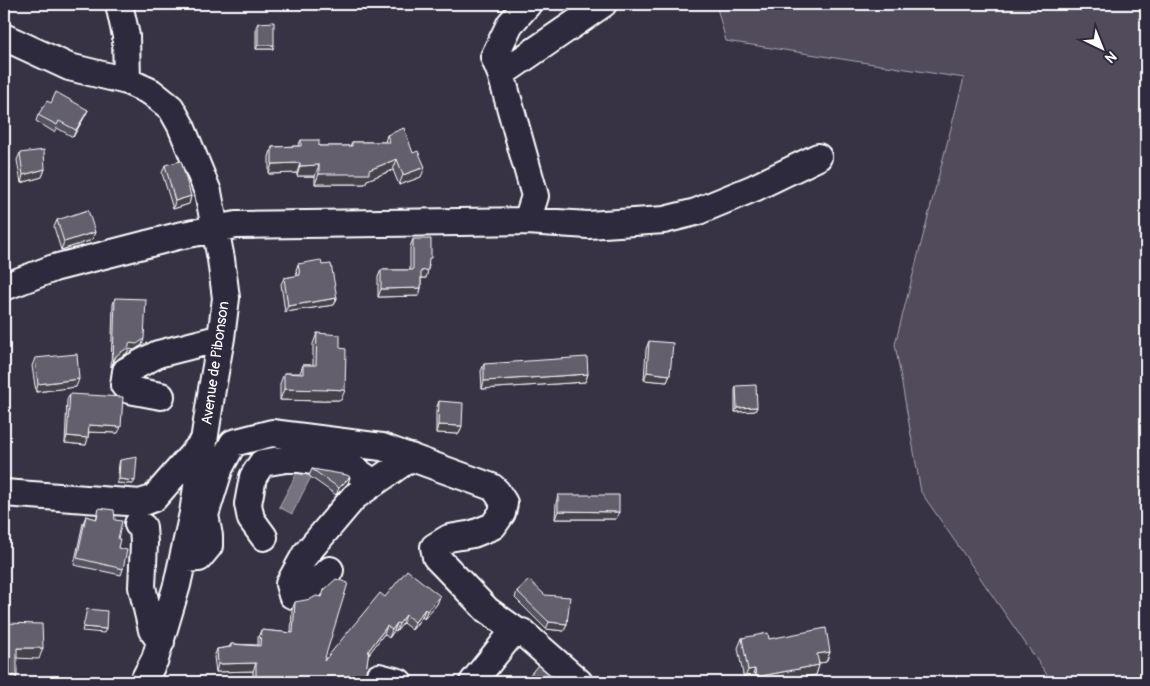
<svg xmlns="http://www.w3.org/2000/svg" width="1150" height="686" font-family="Pangolin,sans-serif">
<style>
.green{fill:#514c5c;stroke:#a8a6ae}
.water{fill:#76737f;stroke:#adabb2}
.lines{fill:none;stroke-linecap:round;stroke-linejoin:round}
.minor-casing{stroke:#fff;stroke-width:30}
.minor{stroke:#2f2a3d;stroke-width:26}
.wall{fill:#55525e;stroke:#fff}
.shaded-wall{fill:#45424c;stroke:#fff}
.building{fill:#635f6d;stroke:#fff}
.labels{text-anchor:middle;stroke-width:4.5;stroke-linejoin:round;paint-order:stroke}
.street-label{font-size:15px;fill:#fff;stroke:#2f2a3d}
</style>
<rect width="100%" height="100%" fill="#373345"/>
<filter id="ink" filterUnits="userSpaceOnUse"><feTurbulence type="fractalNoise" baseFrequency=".02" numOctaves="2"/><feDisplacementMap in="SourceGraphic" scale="10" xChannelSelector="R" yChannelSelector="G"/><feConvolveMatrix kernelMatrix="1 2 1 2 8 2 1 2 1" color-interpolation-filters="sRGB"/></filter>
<g filter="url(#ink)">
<!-- green -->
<path class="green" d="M716,4H1146V682H1052L921,492L895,344L964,78L726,41Z"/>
<!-- water -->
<path class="water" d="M299,469L312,475L292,514L279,507Z"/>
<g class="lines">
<defs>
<path id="minor" d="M119,4L126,36L127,81
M4,37L69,67L127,81L151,92L171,108L181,126L208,192L221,259L226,298L221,338L212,389L193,513L177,585L155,659L143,682
M501,74L603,4
M527,221L535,196L501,74L494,57L510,24L528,4
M4,287L54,268L178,236L236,225L527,221L588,225L664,220L696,212L754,188L818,157
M161,396L129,390L124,385L126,371L158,354L221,338
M4,493L141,503L154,498L204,441
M138,524L143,527L144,543L142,587L152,630L161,642
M264,537L251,519L248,504L253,477L262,463L292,458L351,467L374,483
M183,559L199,558L209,546V536L205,515L220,467L233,443L272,433L382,447L492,487L497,492L504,503L502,513L493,526L473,534L449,538L434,547L436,557L487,610L518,632
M330,570L305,592L292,595L289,584L305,555L354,497L411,457
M378,682L379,677L399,682
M473,682L513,632H522L579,682"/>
</defs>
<!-- minor casing -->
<use href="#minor" class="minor-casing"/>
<!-- minor -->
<use href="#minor" class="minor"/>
</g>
<!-- wall -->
<path class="wall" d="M258,23L273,49H256V27Z
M51,103L88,110L85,116L73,137L57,128L54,132L36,121L38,115Z
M387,135L421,177L399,185L393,170L367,180L365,184H315V176H297V173L269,174V157L272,147L298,146L301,140L319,146H350L352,142H385Z
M20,153L45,169L42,177L21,183L17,160Z
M165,165L191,196L189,204L173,209L162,173Z
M57,220L95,232L92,240L61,250L54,227Z
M413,239L429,265L426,278H421V288L419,296L378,297V277L381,270H410V247Z
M298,264L322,265L337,298L334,305L285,312L281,284L284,278L297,276L296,270Z
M115,298L142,345L134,350L129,349L127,353L119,358L114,362L111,367L113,304Z
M317,333L340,348L341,400H324L323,401L280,400V384L284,373H300L303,365H313V344Z
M649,341L670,375L667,382L644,380L646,349Z
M35,358L76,387L36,392L32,366Z
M484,364L588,374L585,382L482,389L481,371Z
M736,386L757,407L755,411L735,412V390Z
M70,394L118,433L89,432L86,445L65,443L67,400Z
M439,401L459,434L436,433V409Z
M120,460L133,484L117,483L119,464Z
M312,469L350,477L348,483L336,495L309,476Z
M558,495L619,512L616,519H555L556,503Z
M99,508L118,539V548L123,569L121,575L74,565L83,523L86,516L96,519Z
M517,591L567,624L564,631L546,629L515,598Z
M440,596L437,604L424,619L422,617L412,630L403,623L396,632L394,631L389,638L384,634L368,655L366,671V682H253V671L216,672L214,657L217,649L229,647L231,644L258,645V637L261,630L291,633L292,610L295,602L324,661L385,597Z
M742,638L769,639L830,652L826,662L819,663V665L816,675L778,682H752L751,679L744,680L738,648Z"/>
<!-- shaded-wall -->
<path class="shaded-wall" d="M258,45H274L273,49H256Z
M88,110L85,116L73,137L76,130Z
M397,159L393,170L367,180L365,184H315L319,174L369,170Z
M300,163L297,173L269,174L272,164Z
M319,165L315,176H297L300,166Z
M425,167L421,177L399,185L403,175Z
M45,169L42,177L21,183L23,175Z
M191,196L189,204L173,209L175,201Z
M95,232L92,240L61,250L64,242Z
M428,270L426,278H418L421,271Z
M421,288L419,296L378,297L381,289Z
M337,298L334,305L285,312L288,306Z
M144,339L142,345L134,350L129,349L127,353L119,358L114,362L111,367L116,356L129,343Z
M647,372L670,375L667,382L644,380Z
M588,374L585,382L482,389L484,381Z
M79,379L76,387L36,392L38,384Z
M284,389H327L345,390L341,400H324L323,401L280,400Z
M757,407L755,411L735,412L737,408Z
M89,425L121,427L118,433L86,432Z
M438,425L462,426L459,434L436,433Z
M67,436L88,438L86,445L65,443Z
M350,477L348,483L336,495L339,488Z
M119,479L135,481L133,484L117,483Z
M558,511L619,512L616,519H555Z
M440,596L437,604L424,619L427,611Z
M425,609L422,617L412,630L415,622Z
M406,615L403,623L396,632L399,624Z
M549,622L567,624L564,631L546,629Z
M397,623L394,631L389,638L392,630Z
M387,626L384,634L366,658L369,650Z
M83,627L106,629L104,633L82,631Z
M17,648H43L39,659L13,658Z
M830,652L826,662L813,664L817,654Z
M256,663L253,671L216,672L218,664Z
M819,665L816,675L778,682H754L756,677Z
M755,669L751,679L744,680L748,670Z
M4,675L17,676L14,682H4Z
M550,675L548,682H544Z"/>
<!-- building -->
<path class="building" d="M274,22V45H258V23Z
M56,92L88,110L76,130L59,121L57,125L38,115L47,101L51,103Z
M404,128L413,153L418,151L425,167L403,175L397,159L369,170V174H319V165L300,166V163L272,164V147L301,146V140H319V146H352V142H390L387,135Z
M44,150L45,169L23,175L20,153Z
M181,161L191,196L175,201L165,165Z
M88,210L95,232L64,242L57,220Z
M413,239H431V258H429L428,270L421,271V288L381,289V270H413Z
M321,260L322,265L331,264L337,298L288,306L284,278L300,275L298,264Z
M115,298L146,299L144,339L137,344L129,343V347L121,352L116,356L113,361Z
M317,333L340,335V348L346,349L345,390L327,389V390L284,389V373L303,374V365H316Z
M649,341L673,343L670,375L647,372Z
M77,354L79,379L38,384L35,358Z
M587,357L588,374L484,381V364Z
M756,385L757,407L737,408L736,386Z
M70,394L123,397L121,427L89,425L88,438L67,436Z
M439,401L463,403L462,426L438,425Z
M137,457L135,481L119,479L120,460Z
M312,469L347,475L350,477L339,488Z
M558,495H619V512L558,511Z
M99,508L114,510L115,520L122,521L118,539H120L118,548L127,550L123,569L77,558L86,516L97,519Z
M407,570L440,596L427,611L425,609L415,622L406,615L399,624L397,623L392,630L387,626L369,650L366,671V682H256V663L218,664L217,649L231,647V644L260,646L261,630L293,633L295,602L311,599L316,596L322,597L324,590L336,579L348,583L324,661L380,593L385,597Z
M529,580L545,595L570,597L567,624L549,622L517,591Z
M87,609L107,611L106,629L83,627Z
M4,623L42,624L43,648H17V676L4,675Z
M826,628L830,652L817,654L819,665L756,677L755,669L748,670L742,638L768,633L769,639Z
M538,665L550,675L544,682H524Z"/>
</g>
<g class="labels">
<!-- street labels -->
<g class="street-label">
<text transform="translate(215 363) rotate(-82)" y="5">Avenue de Pibonson</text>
</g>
</g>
<!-- margin -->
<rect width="1150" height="686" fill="none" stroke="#2f2a3d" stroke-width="20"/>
<rect x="10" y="10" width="1130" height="666" fill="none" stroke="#fff" stroke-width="2" filter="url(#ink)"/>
<!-- north arrow -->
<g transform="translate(1102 48) rotate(137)" stroke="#2f2a3d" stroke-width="4" paint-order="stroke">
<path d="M0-4L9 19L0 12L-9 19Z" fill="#ffffff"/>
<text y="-8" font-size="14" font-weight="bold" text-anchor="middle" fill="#ffffff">N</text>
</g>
</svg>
